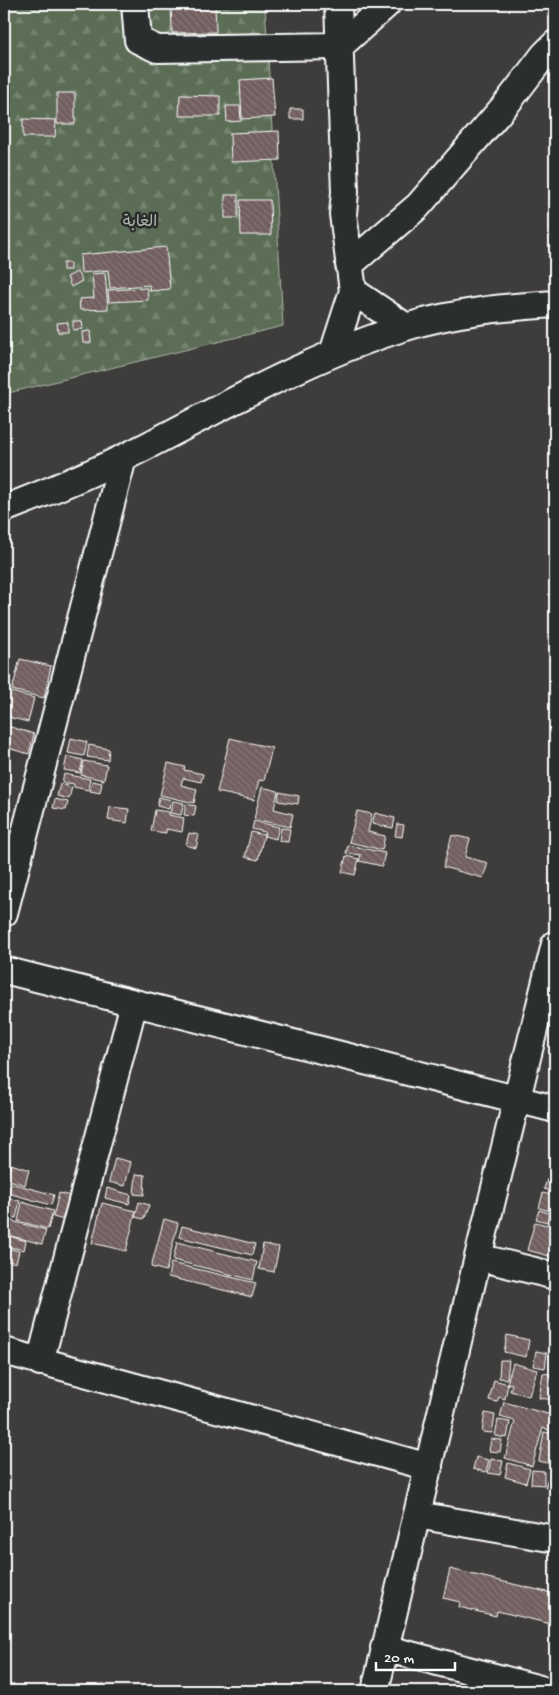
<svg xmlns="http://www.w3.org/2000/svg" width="559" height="1695" font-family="'Gochi Hand','Playpen Sans Arabic',sans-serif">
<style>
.forest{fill:url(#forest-firs);stroke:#aeb6aa}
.building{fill:url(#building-back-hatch);stroke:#fff}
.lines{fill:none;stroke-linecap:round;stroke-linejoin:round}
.street-casing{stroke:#fff;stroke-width:30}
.street{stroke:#2a2d2e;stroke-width:26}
.labels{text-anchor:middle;stroke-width:5;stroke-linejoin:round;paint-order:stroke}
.park-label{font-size:16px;fill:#aeb6aa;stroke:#2a2d2e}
</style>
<defs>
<pattern id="forest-firs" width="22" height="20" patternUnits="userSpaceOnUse" patternTransform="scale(1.25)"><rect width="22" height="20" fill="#5c6d56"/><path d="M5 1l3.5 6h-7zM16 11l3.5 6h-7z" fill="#74836f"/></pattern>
<pattern id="building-back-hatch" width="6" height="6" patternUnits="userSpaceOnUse" patternTransform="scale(1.25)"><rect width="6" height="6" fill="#715e5e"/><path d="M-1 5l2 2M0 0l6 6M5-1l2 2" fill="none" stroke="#867676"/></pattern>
</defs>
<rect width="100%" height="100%" fill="#3f3c3c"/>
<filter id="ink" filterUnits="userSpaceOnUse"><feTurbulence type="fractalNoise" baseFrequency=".02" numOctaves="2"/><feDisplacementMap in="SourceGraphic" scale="10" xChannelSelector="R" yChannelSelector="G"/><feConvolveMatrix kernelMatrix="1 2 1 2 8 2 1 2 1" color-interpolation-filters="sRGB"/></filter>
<g filter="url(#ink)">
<!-- forest -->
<path class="forest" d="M4,4H265L283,326L4,394Z"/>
<!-- building -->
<path class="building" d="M171,4H215L216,32L172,33Z
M272,78L275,117L242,119L240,80Z
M57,93H75V124H57Z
M180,95L220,96V116H179Z
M226,106H240L241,121L227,122Z
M290,109H303V119H290Z
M23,119L56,120L55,137H23Z
M279,131L280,160L231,162L230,133Z
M225,195H238V218H225Z
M240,200H270L271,235H241Z
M166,247L170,289L150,291L149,285L110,288L108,270L81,273L80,255Z
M63,263H70V270H63Z
M77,272L82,281L71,287L67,277Z
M105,273L108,309L80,310L79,299L94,298L92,274Z
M147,288L148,300L109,302L108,290Z
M73,321H82L83,329L73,330Z
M68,322V332H58L57,323Z
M90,331L91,343H83L82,332Z
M20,659L51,666L44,698L12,690Z
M8,691L34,698L28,722L4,716V706Z
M4,725L34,734L29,754L4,747Z
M71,738L87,742L84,756L68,753Z
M230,738L272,748L264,781L259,780L254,800L217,792Z
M89,745L109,749L108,760L87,757Z
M67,756L83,760L80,773L64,770Z
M84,761L107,765L104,780L81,775Z
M168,763L185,767L184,770L203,774L201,782L183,778L181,785L197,789L194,803L160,795Z
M64,774L90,779L88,790L74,787V784L62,782Z
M92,781L102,783L100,793L90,791Z
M60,784L72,787L69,799L57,796Z
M262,787L278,791L274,809L293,814L290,827L254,819Z
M279,792L299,796L298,804L278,801Z
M159,797L171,800L169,809L157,806Z
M55,799L68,802L66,810L53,808Z
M173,801L184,803L181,815L170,813Z
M186,804L196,806L194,816L184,815Z
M110,807L129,809L127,823L108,820Z
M155,810L169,812V815L184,818L182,832L166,829V833L151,831Z
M357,811L372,814L368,832L385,836L382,850L349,842Z
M375,813L395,818L393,828L372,824Z
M254,821L279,827L276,839L264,836L265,832L252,829Z
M397,824L404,825L402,837L395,836Z
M281,828L290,829L288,842L279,841Z
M251,832L264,835L258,860L245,857Z
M189,833L199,835L196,848L186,845Z
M452,835L470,839L465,857L488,863L483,878L443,867Z
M348,845L385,853L382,866L359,861L361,855L346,853Z
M346,856L359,859L355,875L342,872Z
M115,1158L131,1162L125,1186L109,1182Z
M11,1164L29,1170L25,1185L6,1179Z
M136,1174L145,1175L144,1195L134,1194Z
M547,1179L555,1181V1192L544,1189Z
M4,1181L54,1195L51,1205L4,1192Z
M107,1188L131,1195L129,1204L105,1198Z
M59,1193L74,1197L68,1221L53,1217Z
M543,1193L554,1196L550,1211L539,1208Z
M4,1197L20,1201L16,1218L4,1215Z
M22,1202L53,1211L48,1229L18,1221Z
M139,1202L149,1205L144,1219L135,1217Z
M102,1203L136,1211L126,1251L92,1243Z
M539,1210L549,1213L547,1222L536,1219Z
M551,1213L555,1214V1249L553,1257L527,1250L535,1222L547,1225Z
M4,1219L46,1230L42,1244L4,1234Z
M164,1219L178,1223L166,1271L151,1267Z
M182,1226L255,1244L252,1255L179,1237Z
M9,1236L26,1241L24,1250L6,1246Z
M177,1242L257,1262L253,1280L173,1260Z
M263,1244L279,1247L274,1272L259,1269Z
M4,1247L19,1251L16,1263L4,1260Z
M171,1263L256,1283L252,1297L168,1277Z
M507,1335L529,1340L526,1357L504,1352Z
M536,1351L547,1353L545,1368L533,1366Z
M500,1360H509L507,1379L499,1378Z
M513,1363L537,1370L529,1396L510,1391L512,1384L507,1383Z
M543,1373L555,1375V1400L539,1398Z
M494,1380L508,1384L505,1399L499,1397L497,1402L489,1400Z
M504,1402L555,1416V1432L543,1428L532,1466L505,1458L515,1421L500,1417Z
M485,1413L495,1415L492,1433L482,1432Z
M498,1420L510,1422L507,1438L495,1436Z
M544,1432L555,1434V1465L539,1461Z
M491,1439L502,1440L500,1452L489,1451Z
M476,1457L489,1460L486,1472L473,1469Z
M491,1459L503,1461L500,1475L488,1473Z
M508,1463L530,1469L526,1483L505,1477Z
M532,1470L544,1471V1485L531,1484Z
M549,1475L555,1477V1490L545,1487Z
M450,1569L555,1594V1625L497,1611L496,1616L459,1607L460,1602L443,1598Z"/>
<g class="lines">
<defs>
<path id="street" d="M135,4L138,40L157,49L340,46L387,4
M349,265L418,206L508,102L544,55L555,44
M353,291L406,327
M333,353L353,291L343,214L345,192L338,4
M4,509C45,493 86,476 125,457C217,411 307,357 406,327C454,312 505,307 555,304
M4,913L123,458
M4,970L555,1109
M478,1257L555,1276
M4,1351L429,1467
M40,1362L134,1003
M417,1515L555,1539
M384,1648L548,1691
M375,1691L478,1257L555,944"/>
</defs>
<!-- street casing -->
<use href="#street" class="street-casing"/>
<!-- street -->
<use href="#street" class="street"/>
</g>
</g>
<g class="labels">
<!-- park labels -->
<g class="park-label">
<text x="140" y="226">الغابة</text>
</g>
</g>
<!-- margin -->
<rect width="559" height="1695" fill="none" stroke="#2a2d2e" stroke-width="20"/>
<rect x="10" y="10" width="539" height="1675" fill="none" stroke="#fff" stroke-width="2" filter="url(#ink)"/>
<!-- scale -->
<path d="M376 1662v8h79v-8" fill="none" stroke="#ffffff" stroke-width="2.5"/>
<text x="384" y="1662" font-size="15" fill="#ffffff" stroke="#2a2d2e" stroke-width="4" paint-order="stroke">20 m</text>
</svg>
